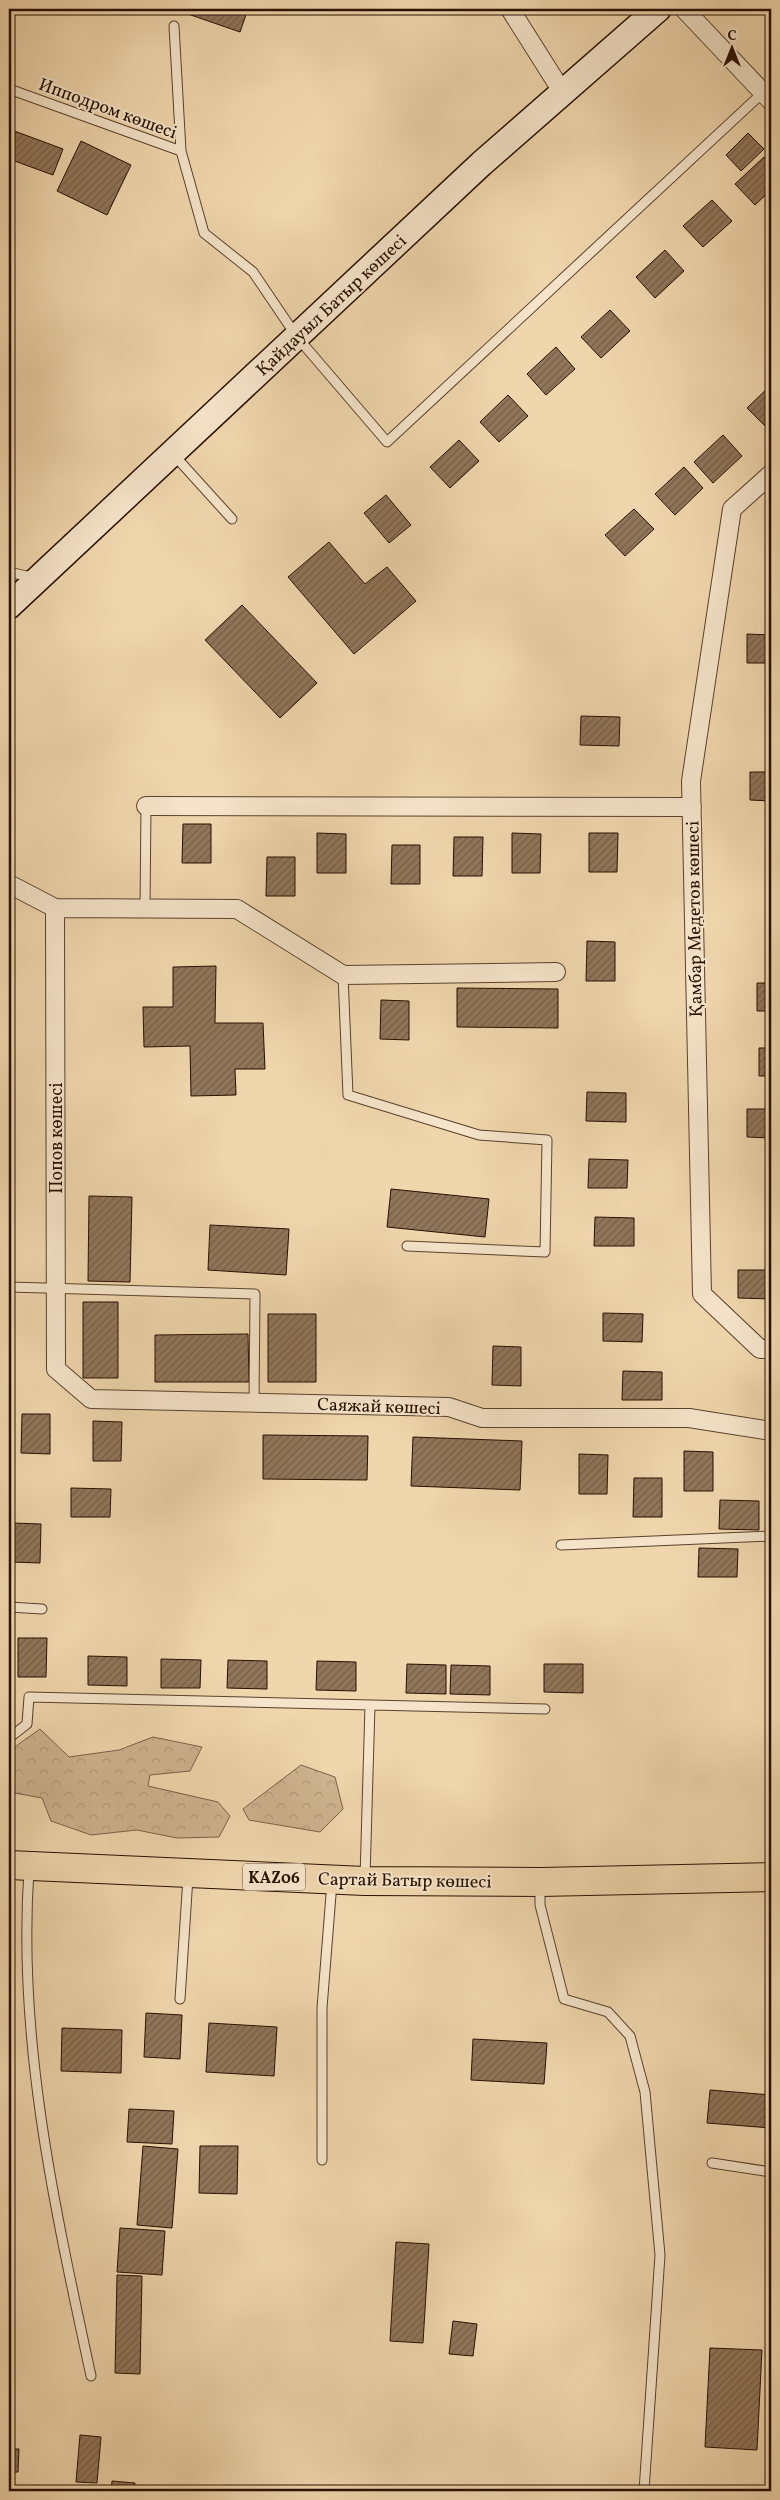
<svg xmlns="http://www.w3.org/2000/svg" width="780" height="2500" font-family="Vollkorn,serif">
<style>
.forest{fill:url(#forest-crowns);stroke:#7a6248}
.building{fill:url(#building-hatch);stroke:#270f00}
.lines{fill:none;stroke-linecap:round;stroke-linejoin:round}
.lane-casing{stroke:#59412b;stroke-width:11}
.street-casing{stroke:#59412b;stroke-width:20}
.secondary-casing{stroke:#270f00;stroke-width:28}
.highway-casing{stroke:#270f00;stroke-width:30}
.lane{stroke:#f5e4ca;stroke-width:9}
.street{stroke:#f5e4ca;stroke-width:18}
.secondary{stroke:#f5e4ca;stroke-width:25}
.highway{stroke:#f0d6ad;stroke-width:28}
.labels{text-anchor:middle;stroke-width:4;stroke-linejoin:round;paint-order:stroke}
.shield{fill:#f5e4ca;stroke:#654f3d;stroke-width:1}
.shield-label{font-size:16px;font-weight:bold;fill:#270f00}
.street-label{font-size:18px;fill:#270f00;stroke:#f5e4ca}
</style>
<defs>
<pattern id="forest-crowns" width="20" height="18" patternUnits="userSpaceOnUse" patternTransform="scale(1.25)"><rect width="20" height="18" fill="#ceb490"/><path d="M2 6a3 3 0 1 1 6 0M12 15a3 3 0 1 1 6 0" fill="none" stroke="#b19a7a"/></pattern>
<pattern id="building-hatch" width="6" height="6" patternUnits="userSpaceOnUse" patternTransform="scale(1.25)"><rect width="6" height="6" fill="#90765a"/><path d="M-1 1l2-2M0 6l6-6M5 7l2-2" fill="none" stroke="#765f48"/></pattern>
</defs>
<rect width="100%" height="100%" fill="#f0d6ad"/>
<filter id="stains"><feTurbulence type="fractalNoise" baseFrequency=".004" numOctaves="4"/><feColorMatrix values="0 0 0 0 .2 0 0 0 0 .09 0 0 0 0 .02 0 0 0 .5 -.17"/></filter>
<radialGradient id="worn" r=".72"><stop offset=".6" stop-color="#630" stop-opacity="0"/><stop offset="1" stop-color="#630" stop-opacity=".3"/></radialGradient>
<!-- forest -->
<path class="forest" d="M40,1729L69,1757L119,1750L153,1737L202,1747L190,1771L150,1775L148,1786L218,1802L230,1816L219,1837L177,1838L137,1830L91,1835L51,1821L42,1798L9,1792V1751Z
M301,1765L335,1777L343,1809L320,1832L249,1820L243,1809Z"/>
<!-- building -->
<path class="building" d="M187,9H248L240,32L185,13Z
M9,129L63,149L53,175L9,159Z
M748,133L764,149L741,171L726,155Z
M81,141L131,165L107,215L57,191Z
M764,157L771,165V190L755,205L735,184Z
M712,200L732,221L703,247L683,226Z
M665,250L684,271L655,298L636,277Z
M610,310L630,331L601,358L581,337Z
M556,347L575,369L546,395L527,374Z
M771,385V424L767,428L747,408Z
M508,395L528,416L499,442L480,422Z
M723,435L742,456L713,483L694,462Z
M459,440L479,461L450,488L430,467Z
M684,467L703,488L675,515L655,494Z
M386,495L411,525L389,543L364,513Z
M634,509L654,529L625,556L605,535Z
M329,542L365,584L387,567L416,601L354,654L288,577Z
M242,605L317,683L280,718L205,640Z
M747,634L771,635V663H747Z
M581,716L620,717L619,746L580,745Z
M750,772H771V801L750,800Z
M183,824H211V863H182Z
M317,833L346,834V873H317Z
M512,833L541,834L540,873H512Z
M589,833H618L617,872H589Z
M454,837H483L482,876H453Z
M392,845H420V884H391Z
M267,857H295V896H266Z
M587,941L615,942V981H586Z
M216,966L215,1023H263L265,1069H235L236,1095L191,1096L190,1046L144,1047L143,1007H173V967Z
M757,983H771V1011H757Z
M457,988L558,989V1028L457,1027Z
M381,1000L409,1001V1040L380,1039Z
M759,1048H771V1076H759Z
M587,1092L626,1093V1122L586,1121Z
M747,1109H771V1138L747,1137Z
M589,1159L628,1160L627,1188H588Z
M391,1189L489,1199L485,1237L387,1227Z
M89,1196L132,1197L130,1282L88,1281Z
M595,1217L634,1218V1246H594Z
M210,1225L289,1229L286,1275L208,1270Z
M738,1270H771V1299L738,1298Z
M83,1302H118V1378H83Z
M603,1313L643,1314L642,1342L603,1341Z
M268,1314H316V1382H268Z
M248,1334L249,1382H155V1335Z
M493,1346L521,1347V1386L492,1385Z
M623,1371L662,1372V1400H622Z
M22,1414H50V1454L21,1453Z
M93,1421L122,1422L121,1461H93Z
M263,1435L368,1436L367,1480L263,1479Z
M413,1437L522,1441L520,1490L411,1486Z
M684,1451L713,1452V1491H684Z
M579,1454L608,1455L607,1494H579Z
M634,1478H662V1517H633Z
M71,1488L111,1489L110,1517H71Z
M720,1500L759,1501V1530L719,1529Z
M12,1523L41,1524L40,1563L12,1562Z
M699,1548L738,1549L737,1577H698Z
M18,1638H47L46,1677H18Z
M88,1656L127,1657V1686L88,1685Z
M161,1659L201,1660L200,1688H161Z
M228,1660L267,1661V1689L227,1688Z
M317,1661L356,1662V1691L316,1690Z
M407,1664L446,1665V1694L406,1693Z
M544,1664H583V1693L544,1692Z
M451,1665L490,1666V1695L450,1694Z
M146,2013L182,2015L180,2059L144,2057Z
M209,2023L277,2027L274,2076L206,2072Z
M62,2028L122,2030L121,2073L61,2071Z
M473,2039L547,2043L544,2084L471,2080Z
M710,2090L771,2095V2128L707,2123Z
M129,2109L174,2111L172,2144L127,2142Z
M143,2146L178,2149L172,2228L137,2225Z
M200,2146H238L237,2194L199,2193Z
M120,2228L165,2231L162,2275L117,2272Z
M396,2242L429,2244L423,2343L390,2341Z
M117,2275L142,2276L140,2374L115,2373Z
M453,2321L477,2324L473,2356L449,2354Z
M710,2348L762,2350L757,2450L705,2447Z
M80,2435L101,2437L97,2483L76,2482Z
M9,2449H19L18,2472H9Z
M112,2481L135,2483L134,2491H111Z"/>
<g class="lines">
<defs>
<path id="lane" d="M174,26L181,151
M9,89L181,151L204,233L253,272L297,337L387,442L771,85
M174,455L232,519
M9,572L35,578
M145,908L146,806
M343,975L348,1095L479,1135L547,1140L545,1252L407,1246
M9,1287L255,1294L254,1403
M561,1545L771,1536
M9,1607L42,1609
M9,1738L27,1724L29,1697L545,1709
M29,1870C17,2041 55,2209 91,2376
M365,1878L370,1705
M540,1885V1905L564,1999L608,2012L630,2036L645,2092L660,2255L644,2491
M180,1999L188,1877
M322,2160V2008L332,1882
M712,2163L771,2172"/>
<path id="street" d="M510,9L563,93
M684,9L771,101
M771,474L732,509L691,781L702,1294L760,1349H771
M146,806L692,807
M9,884L55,908L237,909L343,975L556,972
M55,908L56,1369L91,1399L449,1407L482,1418H689L771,1431"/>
<path id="secondary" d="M9,606L481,164L658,9"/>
<path id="highway" d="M9,1865L365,1881L540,1882L771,1877"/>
</defs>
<!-- lane casing -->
<use href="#lane" class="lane-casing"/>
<!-- street casing -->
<use href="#street" class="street-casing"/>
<!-- secondary casing -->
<use href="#secondary" class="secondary-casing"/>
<!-- highway casing -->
<use href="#highway" class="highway-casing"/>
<!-- lane -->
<use href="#lane" class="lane"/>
<!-- street -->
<use href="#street" class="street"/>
<!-- secondary -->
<use href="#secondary" class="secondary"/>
<!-- highway -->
<use href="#highway" class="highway"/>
</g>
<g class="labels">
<!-- shield labels -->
<rect class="shield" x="243" y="1863.5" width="62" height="27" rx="4"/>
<g class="shield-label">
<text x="274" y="1883">KАZ06</text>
</g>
<!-- street labels -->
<g class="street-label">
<text transform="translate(108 108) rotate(20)" y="6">Ипподром көшесі</text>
<text transform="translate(331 305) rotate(-43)" y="6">Қайдауыл Батыр көшесі</text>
<text transform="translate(694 919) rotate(-91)" y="6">Қамбар Медетов көшесі</text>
<text transform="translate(56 1138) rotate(-90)" y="6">Попов көшесі</text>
<text transform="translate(379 1406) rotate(2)" y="6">Саяжай көшесі</text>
<text transform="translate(405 1880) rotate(1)" y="6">Сартай Батыр көшесі</text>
</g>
</g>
<!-- margin -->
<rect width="780" height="2500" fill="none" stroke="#f0d6ad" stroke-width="30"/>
<rect x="10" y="10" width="760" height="2480" fill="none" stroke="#270f00" stroke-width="2.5"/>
<rect x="15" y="15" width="750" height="2470" fill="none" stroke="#270f00"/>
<!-- north arrow -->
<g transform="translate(732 48)" stroke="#f5e4ca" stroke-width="4" paint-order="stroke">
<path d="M0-4L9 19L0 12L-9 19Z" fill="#270f00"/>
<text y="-8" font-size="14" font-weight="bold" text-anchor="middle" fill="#270f00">С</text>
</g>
<rect width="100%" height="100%" filter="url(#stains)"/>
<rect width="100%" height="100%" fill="url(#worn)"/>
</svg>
